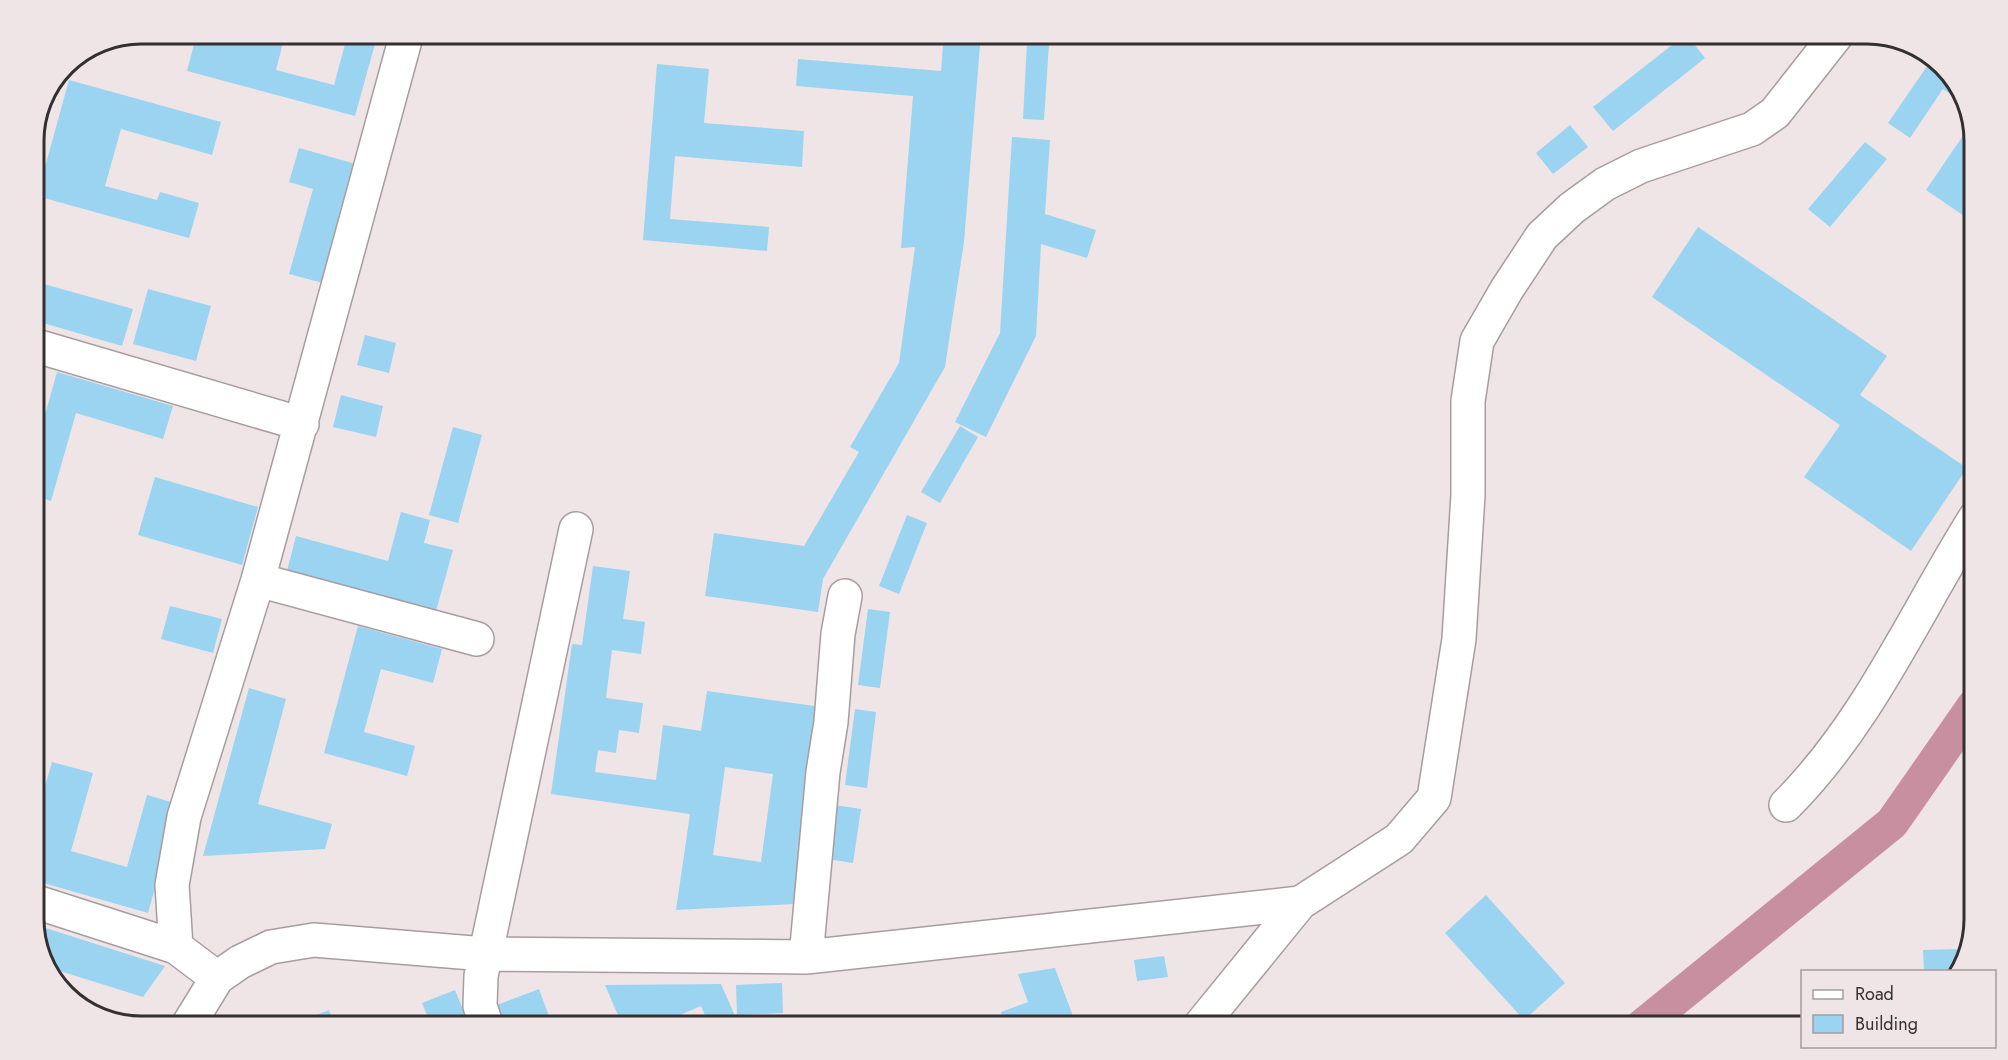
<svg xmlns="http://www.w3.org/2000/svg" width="2008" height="1060" font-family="Jost,sans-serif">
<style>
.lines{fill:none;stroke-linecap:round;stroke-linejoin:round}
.canal{stroke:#c88fa1;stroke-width:34}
.building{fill:#9ad4f1;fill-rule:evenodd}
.minor-casing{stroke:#a79da0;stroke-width:36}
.minor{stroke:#fff;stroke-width:33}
.rim{fill:none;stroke:#343031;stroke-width:3}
</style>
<rect width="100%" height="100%" fill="#efe5e7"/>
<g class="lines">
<!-- canal -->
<path class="canal" d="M1641,1027L1892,823L1975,704"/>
</g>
<!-- building -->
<path class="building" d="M197,33L285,35L276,70L334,85L348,33H378L355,116L187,71Z
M517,33H566L564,45Z
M944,33H981L964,242L945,367L823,579L818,612L705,596L714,533L804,546L859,452L850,447L899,363L915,247L901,248L913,96L796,86L798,59L941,71Z
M1686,34L1705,58L1613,131L1593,107Z
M110,39L106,52L90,48L100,41Z
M1027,42L1049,44L1044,120L1023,119Z
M1932,59L1957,81L1964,103L1943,89L1910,138L1888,123Z
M657,64L709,69L704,123L804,131L802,167L675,156L670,219L769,227L767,251L643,240Z
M69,80L221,122L212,155L121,129L105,186L157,200L160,192L199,203L189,238L33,195V164L45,167Z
M1971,124L1975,134V213L1970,220L1926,190Z
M1570,125L1588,147L1553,174L1536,153Z
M1012,137L1050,140L1045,214L1096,230L1087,258L1041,244L1036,336L986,437L955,422L1000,333Z
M1865,142L1887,159L1830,227L1808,209Z
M299,148L356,164L323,283L289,274L313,189L289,182Z
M1698,227L1887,356L1860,395L1967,468L1911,551L1804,477L1840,425L1652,297Z
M33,281L133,309L122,346L33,320Z
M148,289L211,306L196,361L133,344Z
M365,335L396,343L389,373L357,365Z
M57,372L173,406L163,439L76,413L51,501L33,495V458Z
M341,395L383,406L376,437L333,427Z
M960,426L978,437L940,503L921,492Z
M453,427L482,435L458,523L429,515Z
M155,477L258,507L242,565L138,535Z
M401,512L430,520L424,543L453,550L436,611L287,571L296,536L388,561Z
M907,515L927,523L899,594L879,586Z
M593,566L630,571L623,619L645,622L641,654L612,650L606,698L643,703L639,733L619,730L616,753L598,750L595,772L656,780L663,725L701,731L707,691L822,707L794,904L676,910L690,814L551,794L572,644L582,645ZM725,767L773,774L761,862L713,855Z
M170,606L222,619L213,653L161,639Z
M868,609L890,612L880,688L858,685Z
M358,626L442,649L433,683L381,669L364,732L415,746L407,776L324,753Z
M249,688L286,699L258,804L332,824L325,849L203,856Z
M855,709L876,712L867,788L845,785Z
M52,762L93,773L71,851L127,867L147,795L178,804L148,913L33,880V828Z
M835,805L861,809L853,863L827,859Z
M1486,895L1565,983L1524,1020L1445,933Z
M33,924L165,966L143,997L47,967Z
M1957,949L1958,972H1924L1923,950Z
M1164,956L1168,977L1137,981L1134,960Z
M1055,968L1077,1027H1006L1001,1012L1028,1002L1018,974Z
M782,983L783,1013L737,1015L736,985Z
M721,984L740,1027H710L701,1006L652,1027H623L605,985Z
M539,989L553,1027H505L497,1005Z
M455,990L470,1027H432L422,1003Z
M329,1010L336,1027H287Z"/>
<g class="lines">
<defs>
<path id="minor" d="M33,345L302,424
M258,580L477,639
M1786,805C1868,723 1914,615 1975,518
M33,901L176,947
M806,957L823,772L831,722L838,634L845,596
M217,978L176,947L172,885L184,817L258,580L407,33
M187,1027L217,978L240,962L271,947L314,940L485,954L806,957L1300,903
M487,1027L480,1006L481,976L576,529
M1199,1027L1300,903L1399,839L1434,798L1459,639L1468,495V401L1477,341L1507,289L1542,236L1572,208L1605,184L1641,166L1752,129L1775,113L1838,33"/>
</defs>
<!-- minor casing -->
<use href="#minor" class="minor-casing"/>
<!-- minor -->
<use href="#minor" class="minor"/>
</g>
<!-- crop -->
<path d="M0 0H2008V1060H0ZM141 44H1867A97 97 0 0 1 1964 141V919A97 97 0 0 1 1867 1016H141A97 97 0 0 1 44 919V141A97 97 0 0 1 141 44Z" fill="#efe5e7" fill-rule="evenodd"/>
<path class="rim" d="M141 44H1867A97 97 0 0 1 1964 141V919A97 97 0 0 1 1867 1016H141A97 97 0 0 1 44 919V141A97 97 0 0 1 141 44Z"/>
<!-- legend -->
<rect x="1801" y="970" width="195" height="78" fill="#efe5e7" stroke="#a49d9e" stroke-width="1.5"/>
<rect x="1813" y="990" width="30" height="9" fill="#ffffff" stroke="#a49d9e" stroke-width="1.5"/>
<text x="1855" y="1000" font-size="18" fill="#343031">Road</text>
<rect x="1813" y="1015" width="30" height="18" fill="#9ad4f1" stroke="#a49d9e" stroke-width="1.5"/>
<text x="1855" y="1030" font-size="18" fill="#343031">Building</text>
</svg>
